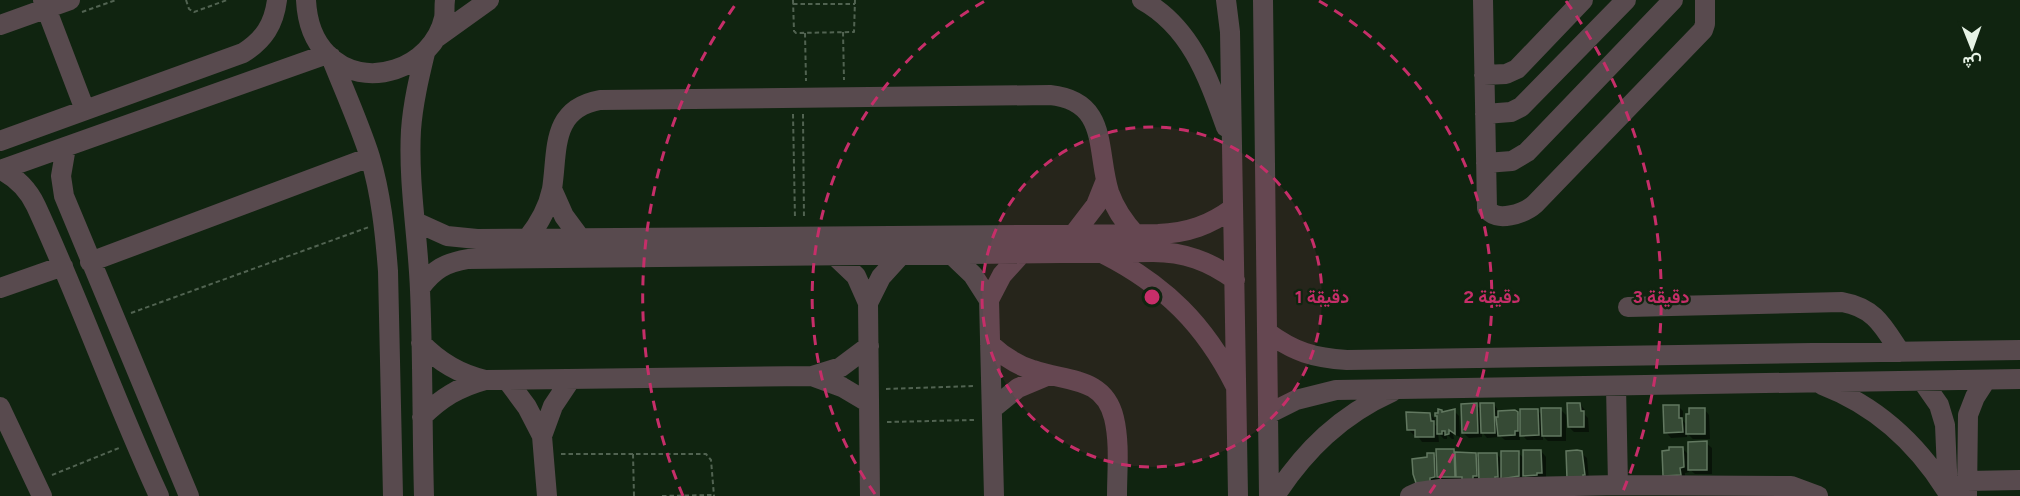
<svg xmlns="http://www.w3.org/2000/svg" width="2020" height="496" font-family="Figtree,Vazirmatn,sans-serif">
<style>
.shadow{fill:#0007}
.building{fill:#364a35;stroke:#627860;stroke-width:1.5}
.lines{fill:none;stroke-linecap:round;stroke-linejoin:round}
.path{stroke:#516351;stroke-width:2;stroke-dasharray:4.5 3;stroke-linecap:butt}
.minor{stroke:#584a4e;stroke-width:20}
.ring{fill:none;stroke:#c62e69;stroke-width:3;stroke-dasharray:10 8}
.centre{fill:#c62e69;stroke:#102410;stroke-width:3}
.ring-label{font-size:18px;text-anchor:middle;font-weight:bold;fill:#c62e69;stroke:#102410;stroke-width:4.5;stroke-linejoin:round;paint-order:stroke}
</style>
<rect width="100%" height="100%" fill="#102410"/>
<!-- shadow -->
<path class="shadow" d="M1494,404L1499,412L1517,413L1521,417L1537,410L1543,416L1560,409L1566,415V441H1548L1543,436V440H1527L1523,436H1520V440H1505L1499,435V437L1487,438L1482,432V437L1469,438L1463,433L1476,405L1482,410Z
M1580,404L1585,410V415L1588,418L1589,432H1574L1569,427Z
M1678,406L1683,411V421L1688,426L1704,409L1709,415L1710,439H1693L1687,433V437L1671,438L1666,432Z
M1439,411L1443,413L1454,411L1459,416L1460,437L1453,434L1454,439H1452L1447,434V439H1444L1438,433L1439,442H1422L1417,435H1414L1408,429L1430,414L1435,419V425L1439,428L1437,416Z
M1706,443L1712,448V474H1695L1688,468L1689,472L1685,473V480L1665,475L1682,448L1689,455Z
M1453,450L1457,454H1475L1480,459L1497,454L1502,460L1518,453L1525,459L1541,451L1546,457V477L1530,480L1524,474V482H1443L1439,478L1440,482L1435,490L1414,474L1434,455L1438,459Z
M1581,453L1587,458L1589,480L1573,483Z"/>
<!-- building -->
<path class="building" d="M1477,403L1478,433H1462L1461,404Z
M1480,403H1494L1495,433H1481Z
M1567,403H1580L1581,411H1584V427H1568Z
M1663,405H1679V418H1682L1683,432L1664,433Z
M1541,408H1561V436H1542Z
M1689,408H1705V434H1686V414H1689Z
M1438,409L1442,410V412L1455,409V434L1449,430V434L1445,435V431H1442V434H1437V416H1435V413H1438Z
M1520,409H1538L1539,435L1520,436Z
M1515,410L1518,412V431H1515V435L1498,436L1496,417H1498V411Z
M1406,412L1430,413L1431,421H1434V437H1415V430H1407Z
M1707,441V470H1688V442Z
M1669,447H1683L1684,467L1680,468L1681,475L1663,476L1662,451L1669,450Z
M1436,449H1454L1455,477H1437Z
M1523,450H1541L1542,473H1537V475L1523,476Z
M1577,450L1582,451L1585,475H1583V478L1567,479L1566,451Z
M1501,451H1519V476L1501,479Z
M1455,452L1476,453L1477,476H1473V480H1462V477H1456Z
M1427,453H1434L1435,477L1430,478V486L1416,483L1413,474L1412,459L1427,457Z
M1478,453H1497L1498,477H1495V480L1479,481Z"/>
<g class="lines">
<!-- path -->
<path class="path" d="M186,0L189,9L194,12L227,0
M793,0L794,31L796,33L854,32L855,0
M793,4H855
M82,12L116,0
M843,32L844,80
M805,33L806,81
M793,114L795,219
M803,114L804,219
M131,313L369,227
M886,389L973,386
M887,422L974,420
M561,454H706L711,460L714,496
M633,454L634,496
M52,475L119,448
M662,496L713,495"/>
<!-- minor -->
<path class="minor" d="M43,0L85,110
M306,0C307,21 312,39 327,54C364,93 433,68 444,18C445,13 444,6 445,0
M1142,0C1191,27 1208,77 1226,127
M1226,0L1230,32L1232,146L1238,496
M1263,0L1269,496
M1483,0L1487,208C1495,224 1525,213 1535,204L1703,30L1705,24V0
M0,25L70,0
M436,38L489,0
M331,57C344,90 359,123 370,157C381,194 385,232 388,271L393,496
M1484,75L1506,74L1517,69L1583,0
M1485,114L1511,112L1521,107L1626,0
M0,141L243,53C264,40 274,24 277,0
M66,147L61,176L64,196L189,496
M1486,163L1512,161L1527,152L1673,0
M0,170L327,54
M1,170C17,178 28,189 36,206C80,301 115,401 159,496
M552,189L564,216L581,239
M416,222L447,236L477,239L1158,234C1188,233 1210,225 1233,208
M1073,235L1096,205L1106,180
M527,239C539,224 548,208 552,189C558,151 550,109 600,100L1050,95C1109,101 1096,150 1109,192C1115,209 1124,222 1136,235
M951,254L973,275L989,300
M1104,254C1165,285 1205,325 1235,385
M835,256L856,276L868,303L870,496
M90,262L370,157
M0,288L63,266
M420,288C434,269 445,263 468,259L1153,252C1184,252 1209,261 1235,280
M868,303L881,277L901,255
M1628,307L1842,302C1875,308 1883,326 1900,352
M1267,332C1294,352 1314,358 1347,360L2020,350
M421,343C439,362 459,374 485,380L812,376L841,367L869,346
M990,344C1003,356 1016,365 1033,370C1066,382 1104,376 1114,418C1120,443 1117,471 1117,496
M812,376L842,387L869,403
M507,380L527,407L542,436L547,496
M1923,382L1939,405L1945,425L1948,493
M1822,385C1877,406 1917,443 1948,493
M1616,386L1618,485
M0,407L42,496
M992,409L1018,388L1049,375
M1268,414L1296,400L1336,390L2020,379
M422,417C441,398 459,387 485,380
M542,436L553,406L571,379
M1967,481L2020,480
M424,496C422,427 423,358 420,290C418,236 408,183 411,130C413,103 419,78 425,53
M994,496L989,300L1002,275L1021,254
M1275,496C1305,450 1341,415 1392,392
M1410,496L1419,492L1440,489L1618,485L1791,486L1818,496
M1967,496L1968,415L1975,397L1986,380"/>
</g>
<!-- distance rings -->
<circle cx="1152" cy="297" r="170" fill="#c62e69" fill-opacity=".12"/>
<g class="ring">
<circle cx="1152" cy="297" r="170"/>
<path d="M875 494A340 340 0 0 1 985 1M1319 1A340 340 0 0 1 1429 494"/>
<path d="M683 496A509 509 0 0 1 738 1M1566 1A509 509 0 0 1 1621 496"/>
</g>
<circle cx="1152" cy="297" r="9" class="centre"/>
<g class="ring-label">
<text x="1322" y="303">1 دقيقة</text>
<text x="1492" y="303">2 دقيقة</text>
<text x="1661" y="303">3 دقيقة</text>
</g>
<!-- north arrow -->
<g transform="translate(1972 48) rotate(179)" stroke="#102410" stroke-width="4.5" paint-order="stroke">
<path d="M0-4.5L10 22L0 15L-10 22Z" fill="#e6f2e5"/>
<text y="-9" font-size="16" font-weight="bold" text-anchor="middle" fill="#e6f2e5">ش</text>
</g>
</svg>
